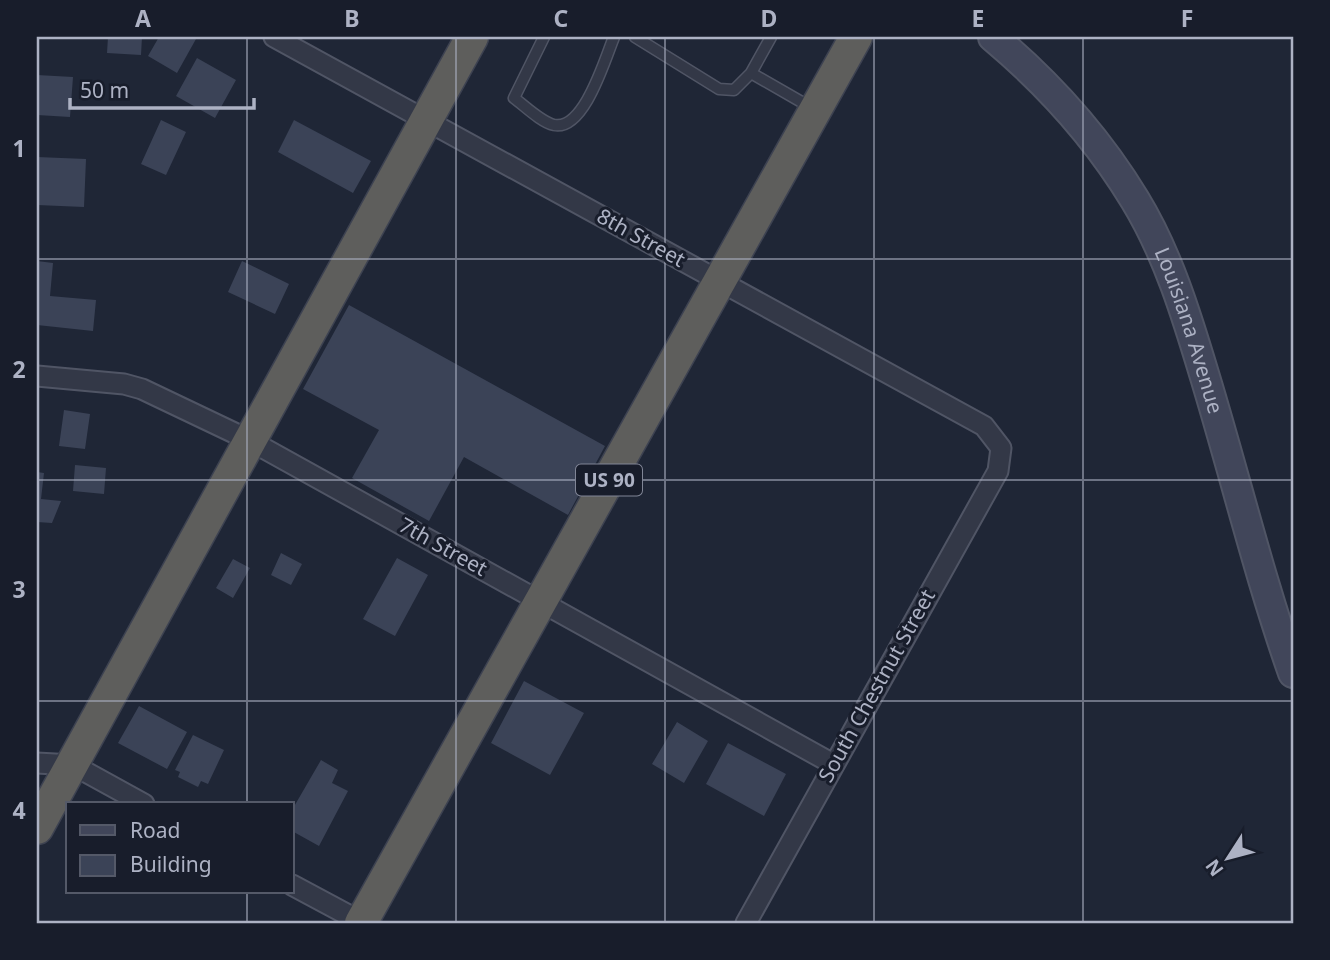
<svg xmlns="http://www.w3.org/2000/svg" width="1330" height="960" font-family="'Noto Sans',sans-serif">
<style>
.building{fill:#3b4357}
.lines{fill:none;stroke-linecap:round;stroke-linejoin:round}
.service-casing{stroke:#505565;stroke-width:13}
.minor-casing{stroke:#505565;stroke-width:23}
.secondary-casing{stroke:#505565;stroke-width:32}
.trunk-casing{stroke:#3d4251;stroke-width:35}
.service{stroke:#333847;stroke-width:10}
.minor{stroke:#333847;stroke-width:19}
.secondary{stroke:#41465a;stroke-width:28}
.trunk{stroke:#5e5e5c;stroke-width:32}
.grid{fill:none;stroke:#adb2c4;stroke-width:2;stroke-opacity:0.55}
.labels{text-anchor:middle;stroke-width:6;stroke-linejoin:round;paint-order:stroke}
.shield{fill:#181d2b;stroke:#808596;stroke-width:2}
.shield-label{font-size:19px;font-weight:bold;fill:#adb2c4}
.street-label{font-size:21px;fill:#adb2c4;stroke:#181d2b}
.neatline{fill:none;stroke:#adb2c4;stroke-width:2.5}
.grid-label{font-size:23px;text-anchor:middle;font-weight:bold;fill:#adb2c4}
</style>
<rect width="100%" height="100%" fill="#1f2636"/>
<!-- building -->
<path class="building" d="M108,37H142L141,55L107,53Z
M159,37L196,39L177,73L148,56Z
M197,58L236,80L215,118L176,96Z
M37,75L73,77L70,117L37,115Z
M161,120L186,132L166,175L141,164Z
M294,120L371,161L353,193L278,152Z
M37,157L86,159L84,207L37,205Z
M37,261L53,263L50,296L96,300L93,331L37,325Z
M242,261L289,284L275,314L228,292Z
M349,305L605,446L568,515L464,457L429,521L352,478L379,430L303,389Z
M64,410L90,414L85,449L59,446Z
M75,465L106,468L104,494L73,491Z
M37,472L44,473L41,499L61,501L52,523L37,522Z
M281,553L302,564L291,585L271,575Z
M397,558L428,575L395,636L363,619Z
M233,559L250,568L233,598L216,588Z
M524,681L584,713L550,775L491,743Z
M139,706L187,732L167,769L118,743Z
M677,722L708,741L684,783L652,764Z
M193,735L224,750L208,784L201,781L198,787L178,777L180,772L175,770Z
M728,743L786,774L764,816L706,784Z
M321,760L338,770L332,783L348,791L319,846L292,831V810Z"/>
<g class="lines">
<defs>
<path id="service" d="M544,37L514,98C525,106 541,122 554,125C584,131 605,59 614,37
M635,37L719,89L734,90L751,73L771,37
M751,73L812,108"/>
<path id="minor" d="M274,37L984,426L1001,448L998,471L746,923
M37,376L124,384L142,389L249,440L833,764
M37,763L73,765L144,804
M292,885L363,923"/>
<g id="secondary">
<path id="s1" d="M993,37C1049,84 1097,137 1135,200C1168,254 1187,317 1205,377C1235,476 1259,576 1293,673"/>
</g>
<path id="trunk" d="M37,828L472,37
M361,923L856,37"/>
</defs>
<!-- service casing -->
<use href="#service" class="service-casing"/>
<!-- minor casing -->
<use href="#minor" class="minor-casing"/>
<!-- secondary casing -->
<use href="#secondary" class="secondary-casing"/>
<!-- trunk casing -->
<use href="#trunk" class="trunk-casing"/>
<!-- service -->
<use href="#service" class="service"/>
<!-- minor -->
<use href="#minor" class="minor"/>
<!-- secondary -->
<use href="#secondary" class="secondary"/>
<!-- trunk -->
<use href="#trunk" class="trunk"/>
</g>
<!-- grid -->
<path class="grid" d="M247,37V804M456,37V923M665,37V923M874,37V923M1083,37V923M37,259H1293M37,480H1293M37,701H1293M247,892V923"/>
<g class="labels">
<!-- shield labels -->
<rect class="shield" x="576" y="464.5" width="66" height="31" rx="5"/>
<g class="shield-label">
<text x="609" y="487">US 90</text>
</g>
<!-- street labels -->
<g class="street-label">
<text transform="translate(641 238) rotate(29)" y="7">8th Street</text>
<text dy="7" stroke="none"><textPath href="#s1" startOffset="359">Louisiana Avenue</textPath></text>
<text transform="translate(443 547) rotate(29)" y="7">7th Street</text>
<text transform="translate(877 686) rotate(-61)" y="7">South Chestnut Street</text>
</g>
</g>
<!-- border -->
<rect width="1330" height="960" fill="none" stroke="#181d2b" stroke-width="77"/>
<!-- legend -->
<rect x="66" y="802" width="228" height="91" fill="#181d2b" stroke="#545968" stroke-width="2"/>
<rect x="80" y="825" width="35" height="10" fill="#41465a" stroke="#545968" stroke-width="2"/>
<text x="130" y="838" font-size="21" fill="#adb2c4">Road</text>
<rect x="80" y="855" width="35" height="21" fill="#3b4357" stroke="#545968" stroke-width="2"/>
<text x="130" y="872" font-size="21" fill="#adb2c4">Building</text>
<!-- north arrow -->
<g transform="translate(1228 858) rotate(234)" stroke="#181d2b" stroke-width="5" paint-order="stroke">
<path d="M0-5L12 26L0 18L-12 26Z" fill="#adb2c4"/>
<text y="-10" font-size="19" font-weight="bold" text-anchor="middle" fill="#adb2c4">N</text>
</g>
<!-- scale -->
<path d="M70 98v10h184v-10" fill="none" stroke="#adb2c4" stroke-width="3.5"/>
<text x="80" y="98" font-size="21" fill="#adb2c4" stroke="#181d2b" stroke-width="5" paint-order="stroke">50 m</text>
<rect x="38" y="38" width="1254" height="884" class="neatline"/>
<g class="grid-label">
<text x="143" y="27">A</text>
<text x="352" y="27">B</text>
<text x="561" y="27">C</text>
<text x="769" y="27">D</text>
<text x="978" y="27">E</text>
<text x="1187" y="27">F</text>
<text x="19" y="157">1</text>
<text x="19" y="378">2</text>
<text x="19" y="598">3</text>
<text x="19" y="819">4</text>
</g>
</svg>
